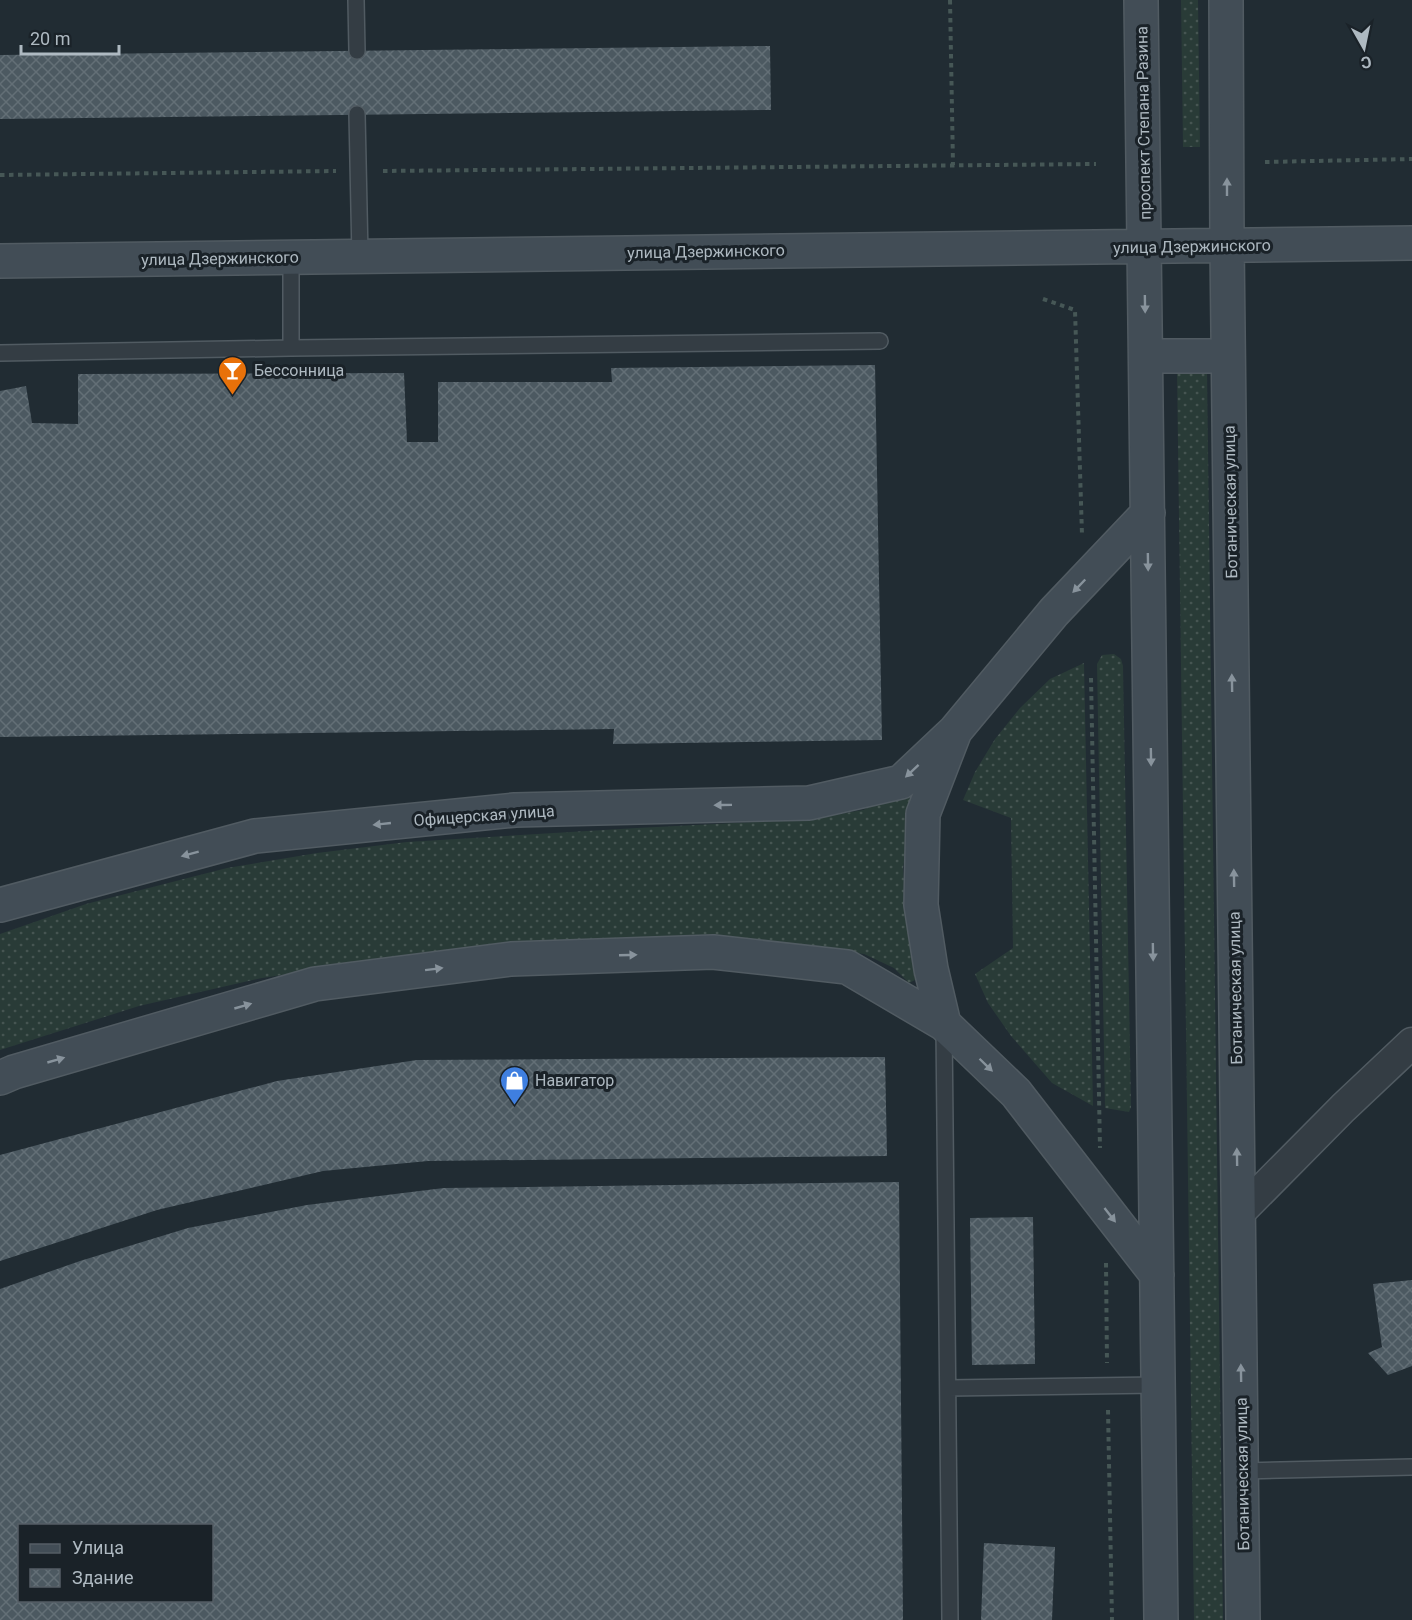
<svg xmlns="http://www.w3.org/2000/svg" width="1412" height="1620" font-family="Roboto,sans-serif">
<style>
.grass{fill:url(#grass-dots)}
.building{fill:url(#building-cross-hatch);fill-rule:evenodd}
.lines{fill:none;stroke-linecap:round;stroke-linejoin:round}
.lane-casing{stroke:#515b62;stroke-width:18}
.street-casing{stroke:#515b62;stroke-width:33}
.secondary-casing{stroke:#515b62;stroke-width:36}
.path{stroke:#465756;stroke-width:4;stroke-dasharray:4.5 4.5;stroke-linecap:butt}
.lane{stroke:#343d44;stroke-width:15}
.street{stroke:#343d44;stroke-width:30}
.secondary{stroke:#424d56;stroke-width:33}
.oneway{fill:#88939c}
.labels{text-anchor:middle;stroke-width:6;stroke-linejoin:round;paint-order:stroke}
.street-label{font-size:16px;fill:#aeb9c1;stroke:#1a2228}
.poi-label{font-size:16px;fill:#aeb9c1;stroke:#1a2228;text-anchor:start}
</style>
<defs>
<pattern id="grass-dots" width="8" height="8" patternUnits="userSpaceOnUse" patternTransform="scale(1.5)"><rect width="8" height="8" fill="#293b37"/><path d="M2 2h.1M6 6h.1" fill="none" stroke="#465552" stroke-width="1.8" stroke-linecap="round"/></pattern>
<pattern id="building-cross-hatch" width="8" height="8" patternUnits="userSpaceOnUse" patternTransform="scale(1.5)"><rect width="8" height="8" fill="#4c5961"/><path d="M0 0l8 8M0 8l8-8" fill="none" stroke="#636f76"/></pattern>
</defs>
<rect width="100%" height="100%" fill="#212c33"/>
<!-- grass -->
<path class="grass" d="M1181,0H1198L1200,147H1183Z
M1177,370H1207L1223,1620H1194Z
M1114,654L1121,659L1123,666L1131,1107L1129,1112L1105,1108L1097,664L1102,655Z
M1084,663L1093,1106L1052,1083L1011,1036L988,1003L975,974L1013,948L1011,818L963,800L975,772L995,739L1020,708L1050,679Z
M899,794L909,796L914,801L903,868L907,914L918,975L915,980L909,983L894,968L864,954L818,948L392,959L262,978L139,1006L0,1050V934L86,904L227,868L317,853L407,842L637,828L811,819L863,810Z"/>
<!-- building -->
<path class="building" d="M770,46L771,110L0,119V55Z
M875,365L882,740L613,744L614,729L0,737V391L26,386L32,423L78,424V374L404,373L407,442H438V382H612L611,368Z
M885,1057L887,1156L428,1161L323,1171L157,1210L0,1261V1155L277,1081L417,1060Z
M899,1182L903,1620H0V1289L80,1261L188,1228L307,1205L403,1193L444,1188ZM20,1526H212V1600H20Z
M1033,1217L1035,1364L972,1365L970,1218Z
M1412,1280V1366L1388,1375L1368,1353L1382,1347L1373,1284Z
M984,1543L1055,1547L1052,1620H981Z"/>
<g class="lines">
<defs>
<path id="lane" d="M356,0L357,51
M357,114L360,256
M291,257V348
M0,353L291,348L880,341
M944,1026L950,1620
M948,1388L1158,1385
M1243,1471L1412,1467"/>
<path id="street" d="M1238,1214L1343,1108L1412,1043"/>
<path id="secondary" d="M1141,0L1161,1620
M1226,0L1227,245L1243,1620
M0,261L1412,243
M1146,356H1228
M0,905L255,836L515,810L809,803L901,782L955,731
M944,1024L931,969L921,905L923,814L955,731L1054,612L1148,513
M0,1078L14,1072L315,984L511,959L713,952L847,967L944,1024L1016,1093L1157,1275"/>
</defs>
<!-- lane casing -->
<use href="#lane" class="lane-casing"/>
<!-- street casing -->
<use href="#street" class="street-casing"/>
<!-- secondary casing -->
<use href="#secondary" class="secondary-casing"/>
<!-- path -->
<path class="path" d="M950,0L953,165
M1265,162L1412,159
M383,171L1096,164
M0,175L336,171
M1043,299L1075,310L1082,535
M1091,678L1100,1148
M1106,1263L1107,1363
M1108,1410L1112,1620"/>
<!-- lane -->
<use href="#lane" class="lane"/>
<!-- street -->
<use href="#street" class="street"/>
<!-- secondary -->
<use href="#secondary" class="secondary"/>
</g>
<!-- one-way arrows -->
<defs><path id="oneway-solid" d="M-6-.8H1V-3.2L6.5 0L1 3.2V.8H-6Z" transform="scale(1.5)"/></defs>
<g class="oneway">
<use href="#oneway-solid" transform="translate(1227 187) rotate(-90)"/>
<use href="#oneway-solid" transform="translate(1145 304) rotate(89)"/>
<use href="#oneway-solid" transform="translate(1148 562) rotate(89)"/>
<use href="#oneway-solid" transform="translate(1079 586) rotate(134)"/>
<use href="#oneway-solid" transform="translate(1232 683) rotate(-91)"/>
<use href="#oneway-solid" transform="translate(1151 757) rotate(89)"/>
<use href="#oneway-solid" transform="translate(912 771) rotate(137)"/>
<use href="#oneway-solid" transform="translate(723 805) rotate(179)"/>
<use href="#oneway-solid" transform="translate(382 824) rotate(174)"/>
<use href="#oneway-solid" transform="translate(190 854) rotate(165)"/>
<use href="#oneway-solid" transform="translate(1234 878) rotate(-91)"/>
<use href="#oneway-solid" transform="translate(1153 952) rotate(89)"/>
<use href="#oneway-solid" transform="translate(628 955) rotate(-2)"/>
<use href="#oneway-solid" transform="translate(434 969) rotate(-7)"/>
<use href="#oneway-solid" transform="translate(243 1006) rotate(-16)"/>
<use href="#oneway-solid" transform="translate(56 1060) rotate(-16)"/>
<use href="#oneway-solid" transform="translate(986 1065) rotate(44)"/>
<use href="#oneway-solid" transform="translate(1237 1157) rotate(-91)"/>
<use href="#oneway-solid" transform="translate(1110 1215) rotate(52)"/>
<use href="#oneway-solid" transform="translate(1241 1373) rotate(-91)"/>
</g>
<!-- icons -->
<defs>
<symbol id="bar-pin" viewBox="-11 -11 22 30"><path d="M0 17L-7.5 6A9.5 9.5 0 1 1 7.5 6Z" fill="#e8710a" stroke="#1a2228"/><path d="M-6-5H6L.8 .8V4.5H3.5V6h-7V4.5H-.8V.8Z" fill="#fff"/></symbol>
<symbol id="shop-pin" viewBox="-11 -11 22 30"><path d="M0 17L-7.5 6A9.5 9.5 0 1 1 7.5 6Z" fill="#3f7fe0" stroke="#1a2228"/><path d="M-5-2.5h2.3a2.7 3.5 0 0 1 5.4 0H5L5.5 6h-11ZM-1.5-2.5h3a1.5 2.3 0 0 0-3 0Z" fill="#fff"/></symbol>
</defs>
<g fill-rule="evenodd">
<use href="#bar-pin" x="216" y="354" width="33" height="45"/>
<use href="#shop-pin" x="498" y="1064" width="33" height="45"/>
</g>
<g class="labels">
<!-- street labels -->
<g class="street-label">
<text transform="translate(1143 123) rotate(-91)" y="6">проспект Степана Разина</text>
<text transform="translate(1192 246) rotate(-1)" y="6">улица Дзержинского</text>
<text transform="translate(706 251) rotate(-1)" y="6">улица Дзержинского</text>
<text transform="translate(220 258) rotate(-1)" y="6">улица Дзержинского</text>
<text transform="translate(1230 502) rotate(-91)" y="6">Ботаническая улица</text>
<text transform="translate(484 815) rotate(-4)" y="6">Офицерская улица</text>
<text transform="translate(1235 988) rotate(-91)" y="6">Ботаническая улица</text>
<text transform="translate(1242 1474) rotate(-91)" y="6">Ботаническая улица</text>
</g>
<!-- poi labels -->
<g class="poi-label">
<text x="254" y="376">Бессонница</text>
<text x="535" y="1086">Навигатор</text>
</g>
</g>
<!-- legend -->
<rect x="18" y="1524" width="195" height="78" fill="#1a2228" stroke="#555e65" stroke-width="1.5"/>
<rect x="30" y="1544" width="30" height="9" fill="#424d56" stroke="#555e65" stroke-width="1.5"/>
<text x="72" y="1554" font-size="18" fill="#aeb9c1">Улица</text>
<rect x="30" y="1569" width="30" height="18" fill="url(#building-cross-hatch)" stroke="#555e65" stroke-width="1.5"/>
<text x="72" y="1584" font-size="18" fill="#aeb9c1">Здание</text>
<!-- north arrow -->
<g transform="translate(1364 48) rotate(171)" stroke="#1a2228" stroke-width="4.5" paint-order="stroke">
<path d="M0-4.5L10 22L0 15L-10 22Z" fill="#aeb9c1"/>
<text y="-9" font-size="16" font-weight="bold" text-anchor="middle" fill="#aeb9c1">С</text>
</g>
<!-- scale -->
<path d="M21 45v9h98v-9" fill="none" stroke="#aeb9c1" stroke-width="3"/>
<text x="30" y="45" font-size="18" fill="#aeb9c1" stroke="#1a2228" stroke-width="4.5" paint-order="stroke">20 m</text>
</svg>
